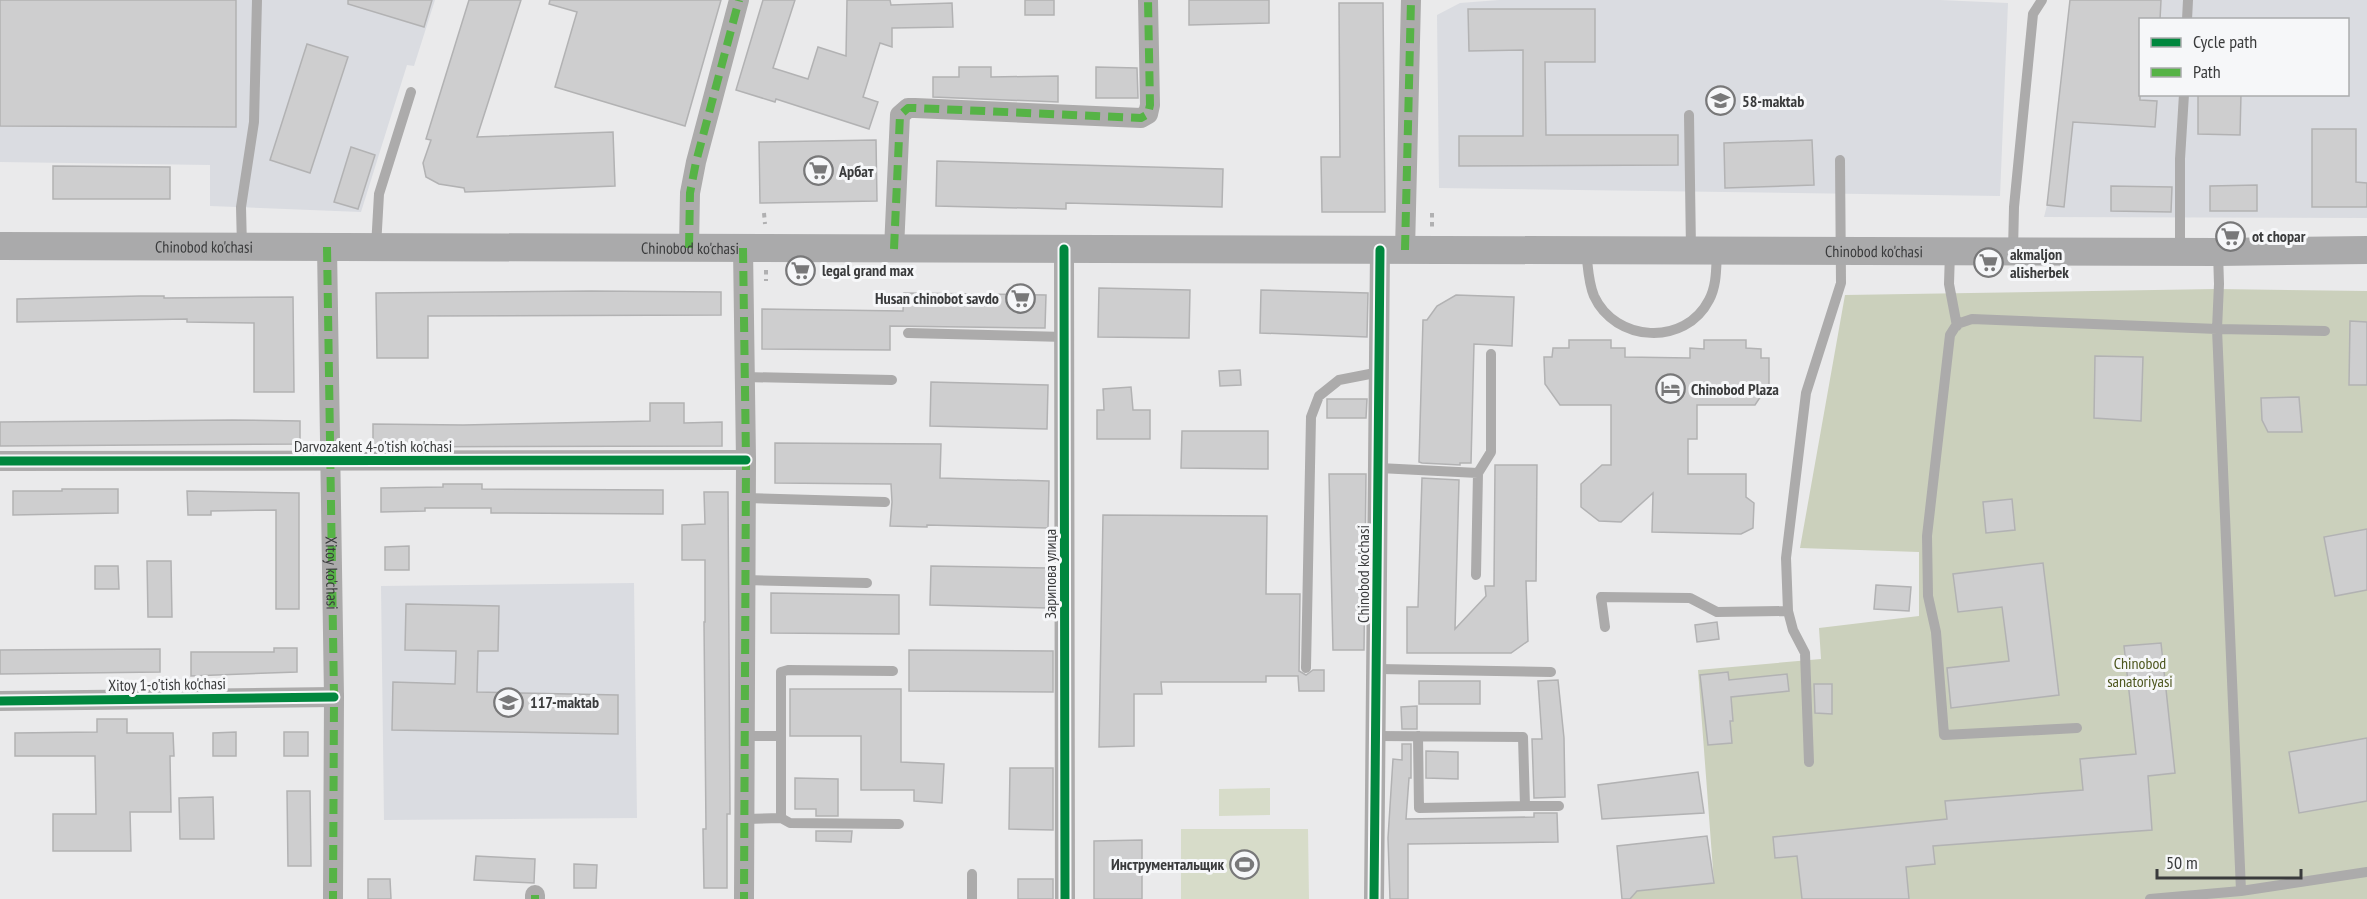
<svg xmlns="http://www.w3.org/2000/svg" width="2367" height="899" font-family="'PT Sans Narrow',sans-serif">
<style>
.built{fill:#dadce1;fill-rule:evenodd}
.green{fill:#d7dcc9}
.forest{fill:#cbd0bc}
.building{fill:#cececf;stroke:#b2b2b3;stroke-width:1.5}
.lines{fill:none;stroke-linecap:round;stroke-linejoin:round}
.path{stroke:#b0b0b1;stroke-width:4;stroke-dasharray:4.5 4.5;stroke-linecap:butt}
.service{stroke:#acabab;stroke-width:10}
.minor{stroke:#acabab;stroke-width:20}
.secondary{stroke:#aaaaab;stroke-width:28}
.quiet{stroke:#56b346;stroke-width:8;stroke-dasharray:15 8;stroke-linecap:butt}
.cycleway-casing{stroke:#f6f7f9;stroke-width:13}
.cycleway{stroke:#00873e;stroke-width:9}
.labels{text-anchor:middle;stroke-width:6;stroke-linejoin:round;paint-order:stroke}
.poi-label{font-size:16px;font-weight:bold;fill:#3a3b3c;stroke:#f6f7f9;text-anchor:start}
.street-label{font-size:16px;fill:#3a3b3c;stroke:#f6f7f9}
.park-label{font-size:16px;fill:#4d561e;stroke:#f6f7f9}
</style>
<rect width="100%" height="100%" fill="#eaeaeb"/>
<!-- built -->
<path class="built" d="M0,0H435L414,66L407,65L361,212L210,206V165L0,162Z
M1499,0H1940L2008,3L2000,196L1439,188L1437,15L1460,3Z
M2070,0H2367V218L2044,217L2047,205ZM2140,20H2348V94H2140Z
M634,583L637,818L384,820L381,586Z"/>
<!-- green -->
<path class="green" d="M1270,788V815L1219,816V789Z
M1181,829H1308L1309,899H1181Z"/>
<!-- forest -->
<path class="forest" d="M2216,289L2367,291V899H1630L1637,891L1714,883L1698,670L1821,659L1819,628L1919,616V552L1800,548L1845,295Z"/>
<!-- building -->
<path class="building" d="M0,0H236V127L0,126Z
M348,0H432L424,27L348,4Z
M469,0H521L477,137L613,132L615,186L465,192L464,188L439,184L426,177L423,163L431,140L426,139Z
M550,0H721L685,126L555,87L577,12L549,4Z
M763,0H795L773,68L808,79L818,47L846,56L847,0H890L891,5L952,3L953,27L892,28V47L880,43L863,97L878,102L869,129L776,99L775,102L736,90Z
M1025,0H1054V15H1025Z
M1189,0H1269V23L1189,25Z
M2070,0H2161L2160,20H2140V100L2157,101L2155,127L2073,122L2064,207L2047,205Z
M1339,3H1383L1385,212H1322L1321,157H1340Z
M1468,9H1595V62H1545L1546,135H1678V165L1459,166V136H1523V50L1469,51Z
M307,44L348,57L310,173L270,160Z
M959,67H991V77L1058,76V102L933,97V77H959Z
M1096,67L1137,68L1138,98H1096Z
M2198,94H2241L2240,135L2198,134Z
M2312,129H2356V182L2367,183V207H2312Z
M876,140L877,201L760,203L759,142Z
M1812,140L1814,185L1725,188L1724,143Z
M351,147L375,155L358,209L334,202Z
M937,161L1223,169L1222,207L1066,203V209L936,206Z
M53,166L170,167V199H53Z
M2257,185V211H2210V186Z
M2111,186L2172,187L2171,212L2111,211Z
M1099,288L1190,290L1189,338L1098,337Z
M1261,290L1368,293L1367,337L1260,333Z
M591,291L721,292V315L428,316V358H377L376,293Z
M904,293L1046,295L1045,328L890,326V350L762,349V309L903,311Z
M1456,295L1514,297L1512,346L1474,344L1471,463H1460V465L1422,463L1419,462L1423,320H1427L1437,306Z
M140,296H164V298L293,297L294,392H254V323L187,322V319L17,322V299Z
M2350,321L2367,322V385H2349Z
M1569,340H1611V348H1625V357L1690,358V348L1704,349V340H1746V348L1761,349V358H1769V384L1755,405H1697V439H1688V474H1746V497L1754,503L1753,528L1741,534L1652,532L1653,493L1621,522L1599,521L1581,507V484L1602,465H1611V405H1560L1545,384L1544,357H1552L1553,348H1569Z
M2095,356L2143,357L2141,421L2094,418Z
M1240,370L1241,385L1220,386L1219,371Z
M931,382L1048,385L1047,429L930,426Z
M1131,387L1133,410H1150V439H1097V410H1104L1103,389Z
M2299,397L2302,432H2268L2262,420L2261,398Z
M1327,399H1367L1366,418H1327Z
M650,403H684V423L722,422V446L373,447V424L463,425L650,421Z
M232,420L300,421V444L0,446V422Z
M1182,431H1268V469L1181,468Z
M775,443L941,444L940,478L1049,481L1048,528L927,525V527L890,526L892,502L891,484L775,483Z
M1495,465H1537L1536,581H1526L1528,641L1511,653H1407V607H1418L1422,478L1459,480L1455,629L1486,596L1485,586H1494Z
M1329,474H1366L1364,650H1333Z
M443,484H482V489L663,490V514L491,513V508H425V511L381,512V488L443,487Z
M62,489H118V513L13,515V491H62Z
M187,491L299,493V609H276V510L211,511V515H188Z
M704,492H728L730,814H727V888H704L703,829H706L704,622H705V560H682V525L705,524Z
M2012,499L2015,530L1986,533L1983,502Z
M1103,515L1267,516L1266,594H1300L1299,671L1306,675L1313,670H1324V691H1299L1298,676H1266V682H1161L1162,694H1134V746L1099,747Z
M2367,529V590L2335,596L2324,537Z
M409,546V570H385V547Z
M147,561H171L172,617H148Z
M2043,563L2059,695L1951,708L1947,668L2009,661L2002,607L1958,612L1953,574Z
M95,566H118L119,589H95Z
M931,566L1049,568V608L930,605Z
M1876,585L1911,587L1909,611L1874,609Z
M771,593L899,595V634L771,633Z
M406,604L499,606L498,651H478L477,692L618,695V734L392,730L393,682L455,684L456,651L405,650Z
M1717,622L1719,639L1697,642L1695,625Z
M2161,643L2175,773L2148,776L2152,830L1933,846L1935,864L1906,867L1909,899H1802L1797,856L1775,858L1773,837L1947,819L1945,801L2083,790L2080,759L2136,754L2124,646Z
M274,648H297V672L191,676V652H274Z
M160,649V672L0,674V650Z
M909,650L1053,651V692L909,691Z
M1728,672L1729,680L1787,674L1789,691L1731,697L1733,721H1730L1732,743L1708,745L1700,675Z
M1558,680L1564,738L1565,797L1534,798L1532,739H1542L1538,681Z
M1419,681H1480V704H1419Z
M1814,684H1832V714L1815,713Z
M790,689H901V762L944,764L942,803L914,801V790H861V736H790Z
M1417,706V729H1402L1401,707Z
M97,719H127V733H173L174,756H170L171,812H130L131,851H53V814H96L95,756H15V733L97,732Z
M236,732V756H213V733Z
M284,732H308V756H284Z
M2367,738V801L2299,813L2289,752Z
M1402,744H1411V778H1409L1406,819L1534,817V813H1557L1558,842L1408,844V899H1390L1388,838L1393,759L1402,760Z
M1426,751L1458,752V779L1426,778Z
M1010,768H1053V830L1009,829Z
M1698,772L1704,813L1602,819L1598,785Z
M795,778L838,779V816H816V809H795Z
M287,791H310L311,866H288Z
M213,797L214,839H180L179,798Z
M816,831H852L851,842L816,841Z
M1707,836L1714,883L1637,891L1630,899H1622L1617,846Z
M1142,840V899H1094V841Z
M476,856L535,859L534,883L474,880Z
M574,864L597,865L596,888H574Z
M368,879H390L391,899H368Z
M1018,879H1053V899H1018Z"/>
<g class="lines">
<!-- path -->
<path class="path" d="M764,213L765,224
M1432,213V227
M766,270V281"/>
<!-- service -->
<path class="service" d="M2187,20L2188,0
M1689,115L1691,250
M242,247L241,207L254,122L257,0
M376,247L379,194L411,92
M1586,251C1588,265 1588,282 1594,296C1615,342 1685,347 1709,300C1717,285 1716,268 1717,251
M2013,251L2014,207L2033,14L2042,0
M1950,252L1949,284L1957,326
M2180,252V159L2184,94
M2218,252L2219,284L2217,329L2241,891
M908,333L1065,337
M745,377L892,380
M1379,468L1478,473L1476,575
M1478,473L1491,452V354
M746,498L885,502
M746,580L867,583
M1605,627L1601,597L1690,598L1717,612L1788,611
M1306,668L1311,417L1319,396L1339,380L1380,372
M1378,669L1551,672
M2077,728L1944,735L1936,632L1928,596L1927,536L1950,335L1957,324L1972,319L2217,329L2325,331
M745,736H781V818L790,823L899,824
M781,736V672L788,670L893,671
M1377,736L1523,737L1525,806L1419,808L1418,736
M1809,762L1805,653L1793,630L1788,611L1786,558L1806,393L1841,283L1840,160
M1525,806H1559
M745,819L781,818
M972,899V874
M2150,899L2241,891L2367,872"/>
<!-- minor -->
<g class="minor">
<path id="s1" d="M327,247L334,697L333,899"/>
<path d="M689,248L690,193L696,162L739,0"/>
<path d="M743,248L746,460L744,899"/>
<path d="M894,249L900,115L908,108H915L1141,118L1148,114L1150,105L1148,0"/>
<path d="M1064,249L1065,899"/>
<path d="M1405,250L1411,0"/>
<path d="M0,461L746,460"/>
<path d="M0,701L334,697"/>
<path d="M535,899V895"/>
<path d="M1374,899L1380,250"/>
</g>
<!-- secondary -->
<path class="secondary" id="s2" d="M0,246L2218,252L2367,250"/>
<!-- quiet -->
<path class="quiet" d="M327,247L334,697L333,899
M689,248L690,193L696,162L739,0
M743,248L746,460L744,899
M894,249L900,115L908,108H915L1141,118L1148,114L1150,105L1148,0
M1405,250L1411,0
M535,899V895"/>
<defs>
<path id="cycleway" d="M1064,249L1065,899
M0,461L746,460
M0,701L334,697
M1374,899L1380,250"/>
</defs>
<!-- cycleway casing -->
<use href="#cycleway" class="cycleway-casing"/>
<!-- cycleway -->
<use href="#cycleway" class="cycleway"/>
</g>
<!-- icons -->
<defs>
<symbol id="school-ring" viewBox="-11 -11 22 22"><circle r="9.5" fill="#f6f7f9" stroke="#787879" stroke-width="1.5"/><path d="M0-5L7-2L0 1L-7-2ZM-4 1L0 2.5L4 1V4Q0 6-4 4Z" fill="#787879"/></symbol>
<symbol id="supermarket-ring" viewBox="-11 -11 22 22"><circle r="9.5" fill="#f6f7f9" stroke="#787879" stroke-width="1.5"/><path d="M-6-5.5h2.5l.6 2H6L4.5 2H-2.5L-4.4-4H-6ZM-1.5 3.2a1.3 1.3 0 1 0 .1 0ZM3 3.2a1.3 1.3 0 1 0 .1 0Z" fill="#787879"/></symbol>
<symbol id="hotel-ring" viewBox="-11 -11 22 22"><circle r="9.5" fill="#f6f7f9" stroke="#787879" stroke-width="1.5"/><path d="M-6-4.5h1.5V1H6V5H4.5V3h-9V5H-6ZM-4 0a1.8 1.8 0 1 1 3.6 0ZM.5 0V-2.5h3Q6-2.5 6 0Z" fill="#787879"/></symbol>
<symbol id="stadium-ring" viewBox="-11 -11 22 22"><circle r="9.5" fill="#f6f7f9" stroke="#787879" stroke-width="1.5"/><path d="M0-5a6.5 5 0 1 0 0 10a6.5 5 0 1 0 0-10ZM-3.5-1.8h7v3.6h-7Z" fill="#787879"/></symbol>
</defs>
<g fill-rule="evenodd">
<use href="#school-ring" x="1704" y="84" width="33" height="33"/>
<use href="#supermarket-ring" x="802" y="154" width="33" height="33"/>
<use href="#supermarket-ring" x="2214" y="220" width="33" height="33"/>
<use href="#supermarket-ring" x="1972" y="246" width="33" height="33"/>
<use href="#supermarket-ring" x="784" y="254" width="33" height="33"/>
<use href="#supermarket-ring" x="1004" y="282" width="33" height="33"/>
<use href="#hotel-ring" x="1654" y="372" width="33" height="33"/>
<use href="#school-ring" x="492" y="686" width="33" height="33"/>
<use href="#stadium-ring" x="1228" y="848" width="33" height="33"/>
</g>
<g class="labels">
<!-- poi labels -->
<g class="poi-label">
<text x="1742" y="107">58-maktab</text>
<text x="839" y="177">Арбат</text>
<text x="2252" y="242">ot chopar</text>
<text x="2010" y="260">akmaljon<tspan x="2010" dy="18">alisherbek</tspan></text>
<text x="822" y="276">legal grand max</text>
<text x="999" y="304" text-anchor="end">Husan chinobot savdo</text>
<text x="1691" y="395">Chinobod Plaza</text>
<text x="530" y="708">117-maktab</text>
<text x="1224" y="870" text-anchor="end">Инструментальщик</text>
</g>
<!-- street labels -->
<g class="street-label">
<text dy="6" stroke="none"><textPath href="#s2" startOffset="204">Chinobod ko'chasi</textPath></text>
<text dy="6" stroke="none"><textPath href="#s2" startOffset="690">Chinobod ko'chasi</textPath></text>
<text dy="6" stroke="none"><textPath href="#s2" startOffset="1874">Chinobod ko'chasi</textPath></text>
<text x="373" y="452">Darvozakent 4-o'tish ko'chasi</text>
<text dy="6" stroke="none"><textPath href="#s1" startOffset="326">Xitoy ko'chasi</textPath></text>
<text transform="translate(1050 574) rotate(-90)" y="6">Зарипова улица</text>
<text transform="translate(1363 574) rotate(-90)" y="6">Chinobod ko'chasi</text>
<text transform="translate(167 684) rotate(-1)" y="6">Xitoy 1-o'tish ko'chasi</text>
</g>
<!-- park labels -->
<g class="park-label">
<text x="2140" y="669">Chinobod<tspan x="2140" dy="18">sanatoriyasi</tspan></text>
</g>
</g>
<!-- legend -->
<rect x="2139" y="18" width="210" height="78" fill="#f6f7f9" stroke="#abacad" stroke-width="1.5"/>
<rect x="2151" y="38" width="30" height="9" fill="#00873e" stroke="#abacad" stroke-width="1.5"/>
<text x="2193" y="48" font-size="18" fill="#3a3b3c">Cycle path</text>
<rect x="2151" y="68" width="30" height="9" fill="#56b346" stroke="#abacad" stroke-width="1.5"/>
<text x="2193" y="78" font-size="18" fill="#3a3b3c">Path</text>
<!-- scale -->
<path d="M2157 869v9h144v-9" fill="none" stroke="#3a3b3c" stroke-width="3"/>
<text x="2166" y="869" font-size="18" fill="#3a3b3c" stroke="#f6f7f9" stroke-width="4.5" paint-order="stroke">50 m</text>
</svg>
